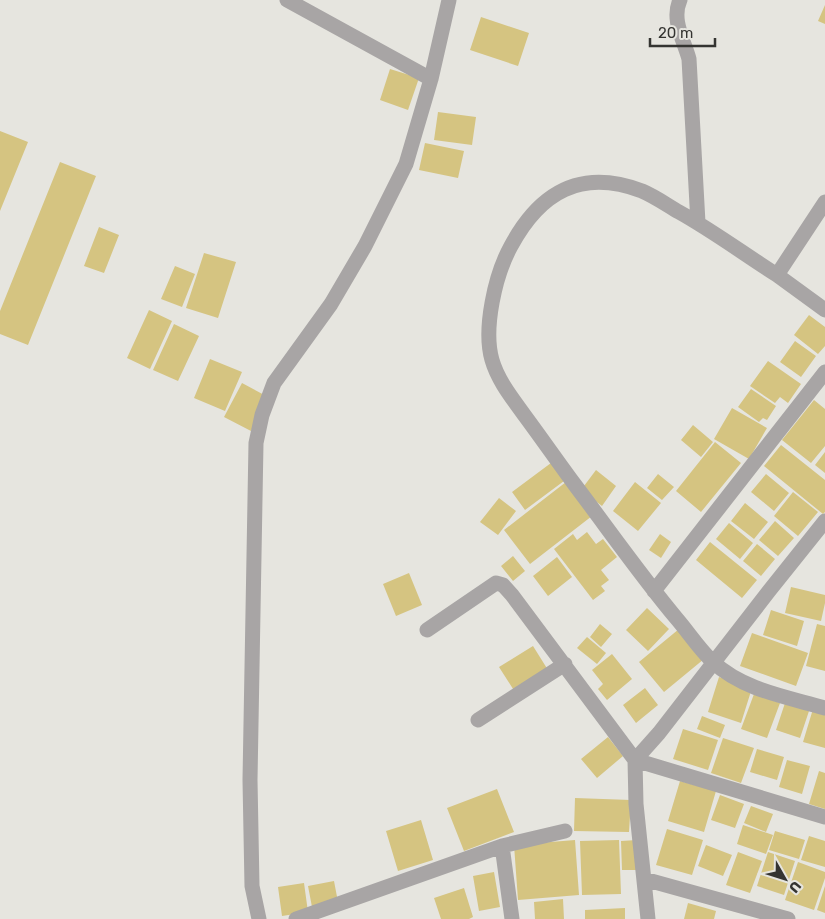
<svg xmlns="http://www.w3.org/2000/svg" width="825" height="919" font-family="Rubik,sans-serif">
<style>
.building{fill:#d5c481}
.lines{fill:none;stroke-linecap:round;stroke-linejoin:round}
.minor{stroke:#a8a5a5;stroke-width:15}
</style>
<rect width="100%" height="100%" fill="#e6e5df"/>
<!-- building -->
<path class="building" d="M825,5V24L818,21Z
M481,17L529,33L518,66L470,50Z
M390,69L419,78L408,110L380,100Z
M438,112L476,117L472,145L434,140Z
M0,131L28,142L0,211Z
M425,143L464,151L458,178L419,170Z
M60,162L96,176L28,345L0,334V311Z
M99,227L119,235L104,273L84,266Z
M204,253L236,262L218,318L186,308Z
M175,266L195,274L182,307L161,299Z
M149,310L172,321L150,369L127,358Z
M809,315L825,327V346L818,354L794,335Z
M174,324L199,336L178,381L153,370Z
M795,341L816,356L801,377L780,362Z
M210,359L242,372L225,411L194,398Z
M768,361L801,384L788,403L780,397L775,403L750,386Z
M242,383L268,397L251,431L224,417Z
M751,389L776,406L767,420L763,418L759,422L738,407Z
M814,400L825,409V446L811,463L782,440Z
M732,408L767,428L749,459L714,439Z
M693,425L713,442L701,457L681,440Z
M715,442L741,463L701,512L676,491Z
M781,445L825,480V512L823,514L764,466Z
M825,452V473L815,465Z
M551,463L564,481L525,510L512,492Z
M596,470L616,486L602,506L581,490Z
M658,474L674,487L662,500L647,488Z
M766,474L789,493L774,511L751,492Z
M566,482L592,516L530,564L504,530Z
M635,482L661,503L638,531L613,511Z
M793,492L818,512L798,536L774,516Z
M499,498L516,511L498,535L480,522Z
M745,503L768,522L754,539L731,521Z
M775,521L794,538L778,556L759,540Z
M729,523L753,543L740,559L716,539Z
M587,532L596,544L603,539L617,557L601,570L609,580L601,586L605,591L593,600L554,549L573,534L577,540Z
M660,534L671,542L661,558L649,550Z
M710,542L757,580L742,598L696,560Z
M757,544L775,559L761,576L743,561Z
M513,556L525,571L513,581L501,566Z
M557,557L572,577L548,596L533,576Z
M409,573L422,605L396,616L383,584Z
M791,587L825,595V603L821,621L785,613Z
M647,608L669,629L648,651L626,630Z
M771,610L804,621L797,646L763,635Z
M600,624L612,634L601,647L590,637Z
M817,624L825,626V671L806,666Z
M679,629L704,659L664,692L639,662Z
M752,633L808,653L796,686L740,666Z
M587,637L606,653L597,664L577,648Z
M533,646L548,670L515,692L499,667Z
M612,654L632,679L607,700L598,689L603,684L592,670Z
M719,677L752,688L741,723L708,712Z
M645,688L658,705L636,723L623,705Z
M754,694L780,703L767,738L741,729Z
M785,703L809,711L800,738L776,730Z
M813,709L825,712V748L803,742Z
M702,716L725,725L720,738L697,729Z
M683,729L718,740L708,770L673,759Z
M608,737L623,756L597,778L581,759Z
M723,738L754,748L741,783L711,773Z
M757,749L784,757L777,780L750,772Z
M787,760L810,766L802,794L779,787Z
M819,771L825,773V809L809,804Z
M680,781L716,791L704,832L668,821Z
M497,789L514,832L464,851L447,808Z
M720,795L744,804L735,828L711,820Z
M575,798L631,800L629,832L574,831Z
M751,806L773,814L766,832L744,823Z
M421,820L433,860L398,871L386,831Z
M743,825L773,835L766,854L737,844Z
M667,829L703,840L692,875L656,865Z
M775,831L805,840L799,859L769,850Z
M809,836L825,841V867L801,860Z
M575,840L579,895L518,900L514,845Z
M619,840L621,894L582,895L580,841Z
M637,840L638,870H622L621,841Z
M706,845L732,855L723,876L698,866Z
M738,852L762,861L750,893L726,885Z
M768,852L795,861L784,895L757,886Z
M798,862L825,872V878L814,910L785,900Z
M494,872L500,907L479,911L473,876Z
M334,881L338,902L312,907L308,886Z
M304,883L308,912L282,916L278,887Z
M825,886V913L817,910Z
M464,888L473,917L469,919H441L434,898Z
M563,899L564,919H535L534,902Z
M688,903L716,911L714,919H684Z
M625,908V919H585V910Z"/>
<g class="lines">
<!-- minor -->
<path class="minor" d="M287,0L431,79
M680,0C671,20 684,40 689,59L698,223
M825,202L777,275L825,310
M777,275C744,254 713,231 679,212C667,205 654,196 642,191C581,168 540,192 511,246C495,275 483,329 492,360C498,381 513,399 525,416C542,439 558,462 575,485C609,530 641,576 677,619C689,633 700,650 713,662C743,690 787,697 825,708
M654,591L825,372
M427,630L496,583L503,585L512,595L635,760L825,817
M478,720L565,664
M502,846L512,919
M644,879L788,919
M259,919L252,886L250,780L256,443L262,415L274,383L331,304L365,246L406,164L431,79L449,0
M296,919L502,846L565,831
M648,919L636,804L635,760L659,733L769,591L825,521"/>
</g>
<!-- north arrow -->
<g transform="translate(785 879) rotate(129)" stroke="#e6e5df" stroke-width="4" paint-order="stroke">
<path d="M0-4L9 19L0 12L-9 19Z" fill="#343431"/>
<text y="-8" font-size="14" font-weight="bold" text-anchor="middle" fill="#343431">U</text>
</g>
<!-- scale -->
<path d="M650 38v8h65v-8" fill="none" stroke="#343431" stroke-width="2.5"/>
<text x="658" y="38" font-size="15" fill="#343431" stroke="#e6e5df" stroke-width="4" paint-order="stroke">20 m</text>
</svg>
